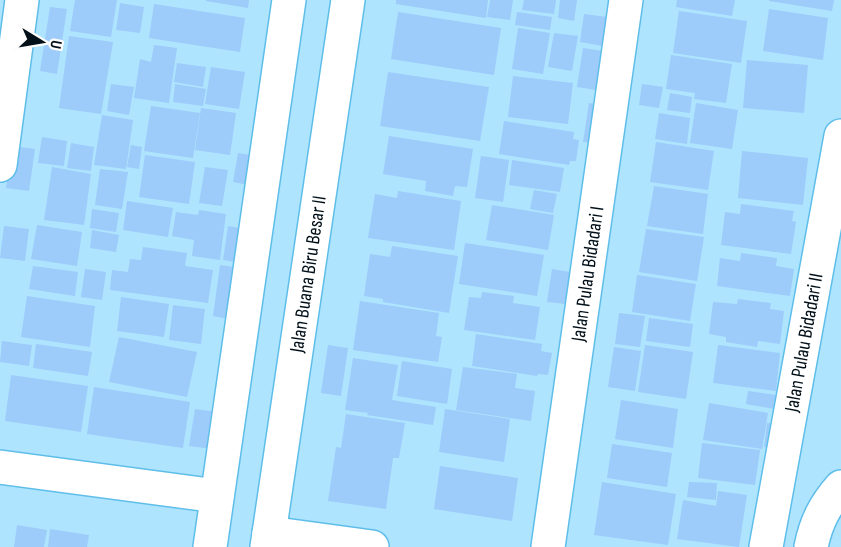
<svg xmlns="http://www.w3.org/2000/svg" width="841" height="547" font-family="'Sofia Sans Condensed',sans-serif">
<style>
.building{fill:#9dcbfa}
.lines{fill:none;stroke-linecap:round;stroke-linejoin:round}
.minor-casing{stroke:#5ebee9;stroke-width:36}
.minor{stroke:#fff;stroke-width:33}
.labels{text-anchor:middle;stroke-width:4.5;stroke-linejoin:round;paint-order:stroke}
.street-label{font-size:20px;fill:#000f18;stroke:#fcfcfc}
</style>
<rect width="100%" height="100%" fill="#afe4ff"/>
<!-- building -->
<path class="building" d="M75,0H117L111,37L70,31Z
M206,0H249L248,8L206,1Z
M396,0H488L486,18L396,4Z
M490,0H513L510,20L487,17Z
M524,0H556L554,14L522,10Z
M560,0H577L574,21L558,18Z
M677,0H735L732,16L676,7Z
M769,0H834L832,11L769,1Z
M120,3L144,7L140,33L116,30Z
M154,4L245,18L240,52L149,38Z
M50,7L67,9L57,74L40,71Z
M769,9L828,18L823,60L763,51Z
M679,11L747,21L741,63L673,53Z
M398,12L501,28L494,75L391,59Z
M517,12L552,17L550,30L515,25Z
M584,14L607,17L603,46L580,42Z
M518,28L550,33L543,74L512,69Z
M554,33L578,36L572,71L548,67Z
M69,36L113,42L101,114L59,108Z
M154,45L177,48L169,103L134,98L140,59L151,62Z
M583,48L603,51L596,90L577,87Z
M671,55L732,64L726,103L694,99L695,93L666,89Z
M747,60L808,65L804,113L743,108Z
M177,63L206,67L203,87L174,82Z
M211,67L245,72L239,109L205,104Z
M388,72L489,87L480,141L380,126Z
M513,76L573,83L568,124L508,117Z
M111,84L134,87L129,115L107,111Z
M175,84L206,89L203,106L173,102Z
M642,84L663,87L659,108L639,105Z
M670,93L692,97L690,113L667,110Z
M589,103L609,106L603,144L583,142Z
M696,103L738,110L732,149L690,143Z
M151,106L200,113L193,158L144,151Z
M201,108L236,113L230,155L195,150Z
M659,113L690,118L687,144L655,139Z
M102,115L133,120L126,169L94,165Z
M504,121L574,132L573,139L579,140L576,161H570L569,165L499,154Z
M389,136L473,149L467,187L455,186L453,196L425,191L426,181L383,174Z
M42,137L67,141L64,166L38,163Z
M656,142L714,151L708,190L650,182Z
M71,143L94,147L91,171L67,168Z
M131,145L142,147L139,169L127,167Z
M12,146L35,149L29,191L6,188Z
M742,151L808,158L803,205L738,198Z
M238,153L258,156L253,186L233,182Z
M145,155L195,162L189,204L139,197Z
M481,156L509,160L503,202L475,198Z
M512,160L564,168L560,192L509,185Z
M52,167L91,174L84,225L44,220Z
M205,167L228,170L222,206L199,203Z
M100,169L128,172L122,209L95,205Z
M654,186L708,194L703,234L647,226Z
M534,190L557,194L553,213L530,209Z
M398,191L461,201L454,250L368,238L375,194L397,198Z
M127,201L173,208L168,237L123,230Z
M741,204L794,211L792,221L796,222L791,254L721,245L725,212L740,214Z
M492,205L554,215L548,250L486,240Z
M92,209L119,213L116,232L90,228Z
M199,210L226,214L220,260L192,256L194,240L172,236L176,212L198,215Z
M37,225L82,232L77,266L31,259Z
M4,226L29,229L25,261L0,258Z
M228,226L251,230L246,264L223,260Z
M646,229L704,237L697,281L639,272Z
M92,230L119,235L116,252L90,248Z
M465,243L544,255L537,296L459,284Z
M392,246L458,256L449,313L383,302V299L364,296L370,254L390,257Z
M143,247L187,253L185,266L213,270L208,303L110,290L112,270L128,272L130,259L141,260Z
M741,253L777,258L776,266L794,269L790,296L717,286L720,258L740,261Z
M220,265L241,268L233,320L213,316Z
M33,266L78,272L75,296L29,289Z
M85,269L106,272L102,300L81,297Z
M552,269L570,272L565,304L547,302Z
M637,275L696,284L690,321L632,312Z
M482,292L514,296L513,303L540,307L535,340L464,330L469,297L481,298Z
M27,296L95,306L90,347L21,337Z
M121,297L169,304L164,337L117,331Z
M738,299L771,303L770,309L784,311L780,344L758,341L757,347L726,342V337L709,334L713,302L737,304Z
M360,301L439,313L436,336L442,337L438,362L353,350Z
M173,305L205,309L201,344L169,340Z
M619,313L645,316L640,347L615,344Z
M649,318L693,324L690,347L646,341Z
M476,334L542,344L541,351L552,353L548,375L538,374L537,376L472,366Z
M119,337L197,352L187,397L109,382Z
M2,341L32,345L29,366L0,362Z
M36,344L92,352L88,376L33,368Z
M328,345L348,348L341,396L321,393Z
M645,345L693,352L686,399L638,392Z
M718,345L780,353L776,391L713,383Z
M614,347L641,351L635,391L608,387Z
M353,358L398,365L392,400L436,407L433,425L367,415L368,413L345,410Z
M402,361L452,369L447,404L397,396Z
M463,367L517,374L515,388L535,391L531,421L456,410Z
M11,375L88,386L81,432L5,421Z
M94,387L190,402L183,448L87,434Z
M748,391L776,395L774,409L746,404Z
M621,400L678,409L673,448L615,439Z
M709,403L768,413L762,449L703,440Z
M195,409L218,412L212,449L189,446Z
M445,409L510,419L504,462L439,452Z
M346,414L405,423L399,458H393L386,509L328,501L336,447L341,448Z
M767,423L778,424L774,448L764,447Z
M702,443L760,450L755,485L698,478Z
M612,444L672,453L667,487L607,478Z
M440,466L518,478L512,521L434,509Z
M602,482L676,494L668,545L594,535Z
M689,482L717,483L716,500L687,497Z
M718,491L747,495L739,547L677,539L683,500L716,506Z
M17,525L47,530L44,547H14Z
M50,529L89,535L87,547H48Z"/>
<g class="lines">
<defs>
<g id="minor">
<path d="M0,165L22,0"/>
<path d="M0,467L217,496"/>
<path d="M269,533L372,547"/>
<path d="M210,547L289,0"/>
<path id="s1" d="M267,547L348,0"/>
<path id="s2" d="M548,547L626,0"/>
<path id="s3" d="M766,547L841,136"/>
<path d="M811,547C816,522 825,505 841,487"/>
</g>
</defs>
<!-- minor casing -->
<use href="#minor" class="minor-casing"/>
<!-- minor -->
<use href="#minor" class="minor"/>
</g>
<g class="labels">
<!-- street labels -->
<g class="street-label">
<text dy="7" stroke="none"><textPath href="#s1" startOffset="276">Jalan Buana Biru Besar II</textPath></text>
<text dy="7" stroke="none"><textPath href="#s2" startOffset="276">Jalan Pulau Bidadari I</textPath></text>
<text dy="7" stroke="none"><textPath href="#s3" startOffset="208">Jalan Pulau Bidadari II</textPath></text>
</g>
</g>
<!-- north arrow -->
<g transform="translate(42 42) rotate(101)" stroke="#fcfcfc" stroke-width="4.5" paint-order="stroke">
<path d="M0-4.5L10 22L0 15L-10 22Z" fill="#000f18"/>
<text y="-9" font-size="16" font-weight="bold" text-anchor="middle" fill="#000f18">U</text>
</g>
</svg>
